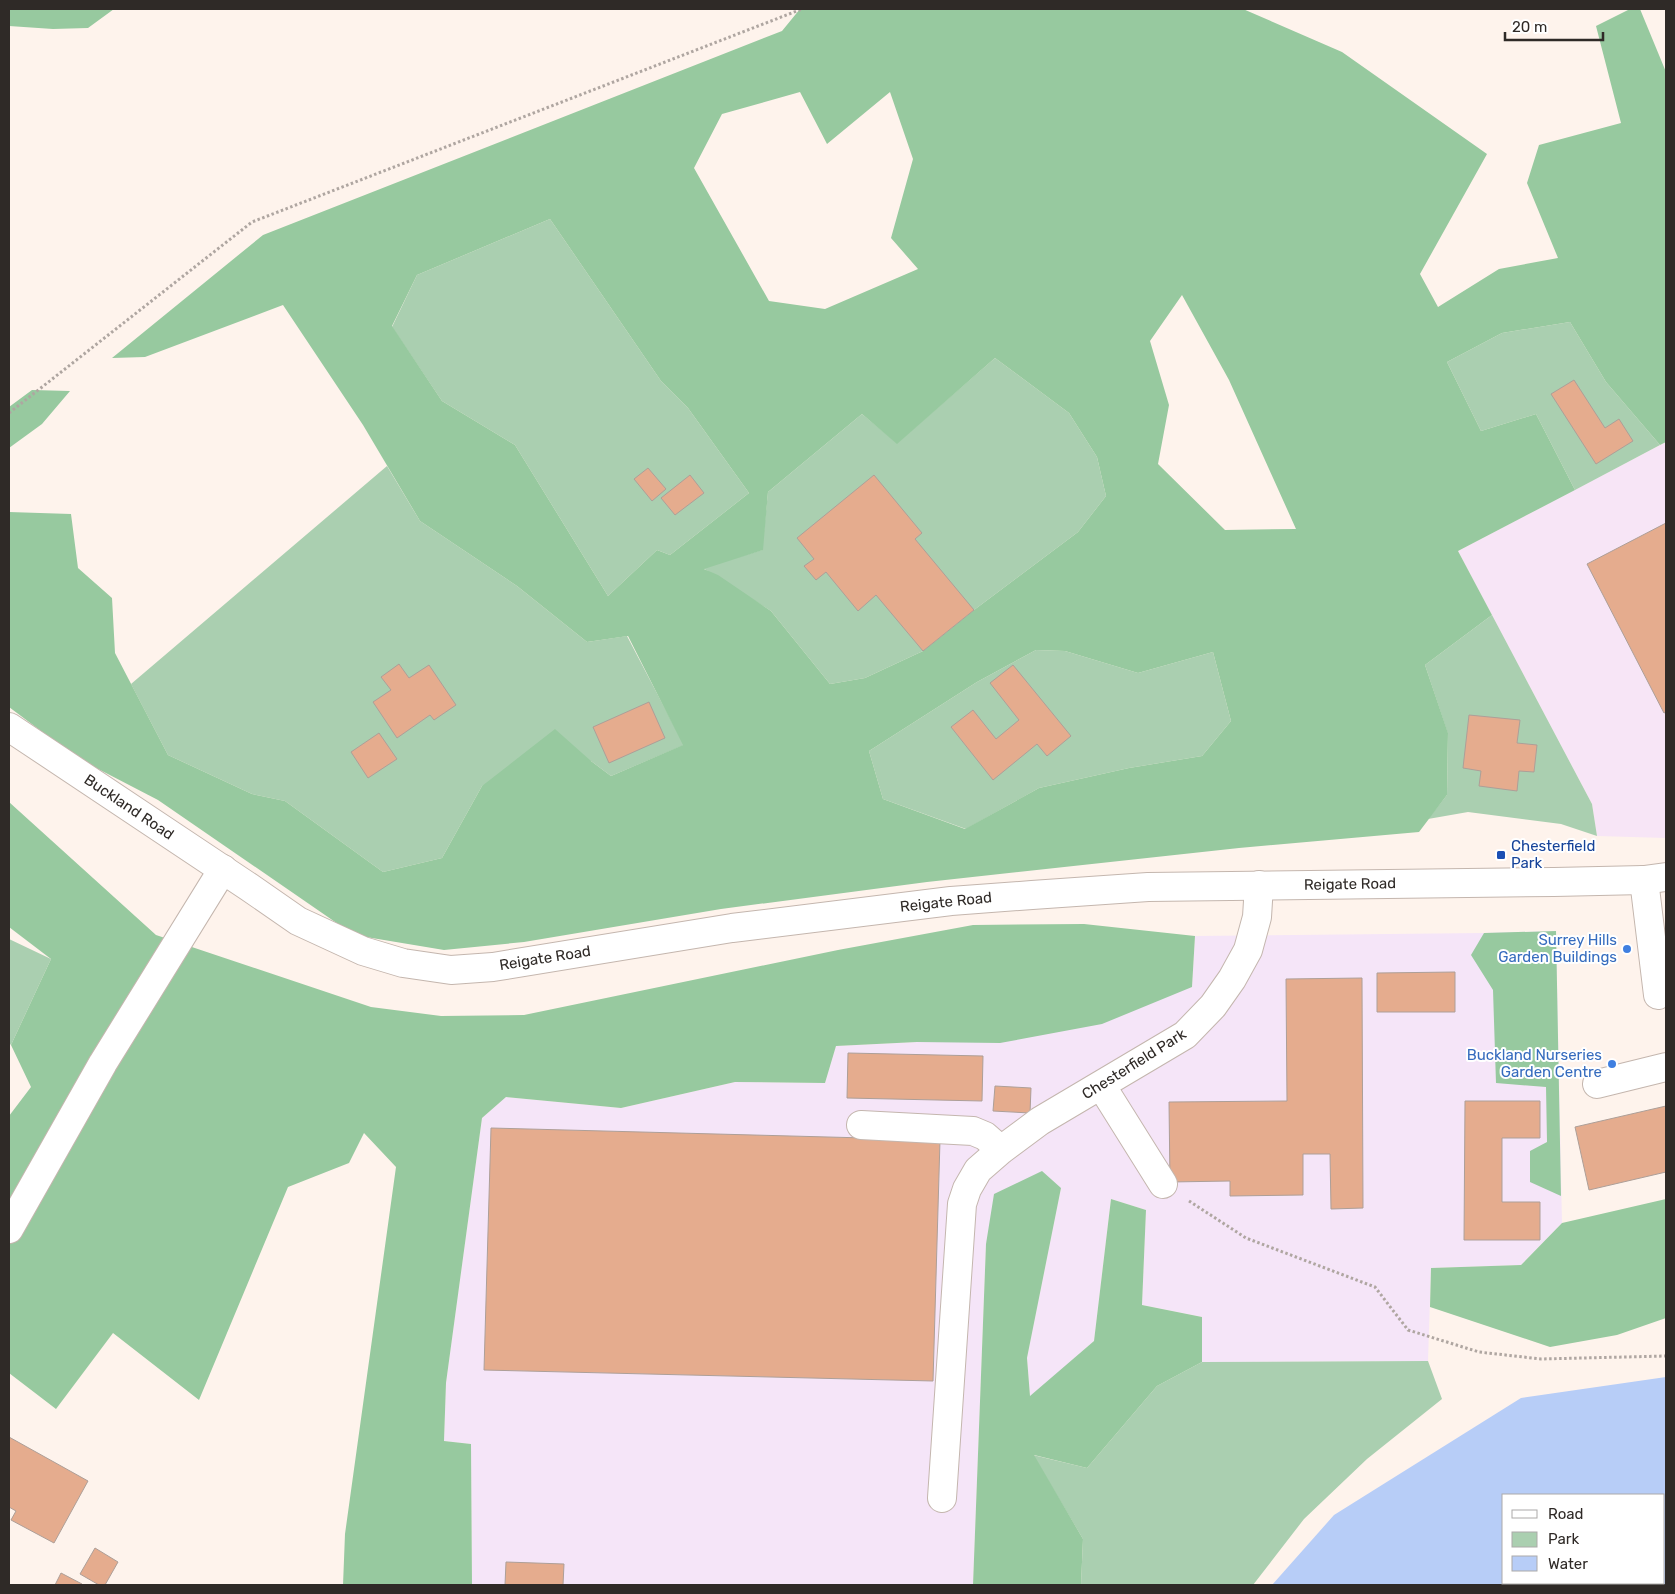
<svg xmlns="http://www.w3.org/2000/svg" width="1675" height="1594" font-family="Rubik,sans-serif">
<style>
.commercial{fill:#f7e5f6}
.industrial{fill:#f5e5f8}
.green{fill:#aacfb0}
.forest{fill:#97c99f;fill-rule:evenodd}
.water{fill:#b7cdf7;fill-rule:evenodd}
.building{fill:#e5ac8e;stroke:#ad9f98}
.lines{fill:none;stroke-linecap:round;stroke-linejoin:round}
.minor-casing{stroke:#c4b6ae;stroke-width:30}
.major-casing{stroke:#c4b6ae;stroke-width:30}
.path{stroke:#afa6a1;stroke-width:3;stroke-dasharray:2.5 2.5;stroke-linecap:butt}
.minor{stroke:#fff;stroke-width:28}
.major{stroke:#fff;stroke-width:28}
.transit-dot{fill:#1a4fb4;stroke:#fff;stroke-width:2}
.shop-dot{fill:#3f7fe0;stroke:#fff;stroke-width:2}
.labels{text-anchor:middle;stroke-width:4;stroke-linejoin:round;paint-order:stroke}
.street-label{font-size:15px;fill:#2f2a27;stroke:#fff}
.transit-label{font-size:15px;fill:#164399;stroke:#fff;text-anchor:start}
.shop-label{font-size:15px;fill:#366cbe;stroke:#fff;text-anchor:end}
</style>
<rect width="100%" height="100%" fill="#fef3ec"/>
<!-- commercial -->
<path class="commercial" d="M1666,442V838L1597,836L1592,804L1458,551Z"/>
<!-- industrial -->
<path class="industrial" d="M1556,931L1562,1223L1521,1265L1431,1268L1428,1361L1202,1362V1317L1142,1305L1146,1210L1111,1199L1094,1341L1030,1397L1027,1358L1061,1188L986,1244L973,1585H472L471,1444L444,1441L446,1383L482,1118L506,1097L621,1108L735,1082L825,1083L836,1046L917,1042L1192,987L1195,936L1484,933Z"/>
<!-- green -->
<path class="green" d="M550,219L661,381L688,408L749,493L670,555L657,550L608,596L515,445L442,401L392,327L417,275Z
M1570,322L1606,382L1660,445L1575,490L1536,414L1481,431L1447,362L1502,333Z
M995,358L1069,413L1097,457L1106,496L1078,532L974,610L923,651L865,678L830,684L771,611L703,568L762,550L768,492L862,414L897,443Z
M387,466L420,521L517,586L587,642L627,636L684,745L611,776L591,761L482,786L442,858L383,872L285,801L252,794L168,755L131,684Z
M1492,615L1592,804L1597,836L1561,824L1468,812L1428,819L1447,795L1448,734L1425,665Z
M1036,650L1065,651L1138,673L1213,652L1231,721L1202,756L1129,768L1039,788L966,829L883,799L869,751L977,682Z
M9,939L51,959L11,1045L9,1043Z
M1428,1361L1442,1399L1367,1459L1304,1519L1253,1585H1081L1083,1539L1033,1455L1087,1468L1157,1386L1202,1362Z"/>
<!-- forest -->
<path class="forest" d="M9,9H114L88,28L53,29L9,26Z
M800,9H1243L1342,52L1487,154L1420,274L1438,307L1499,269L1558,258L1527,183L1539,145L1621,123L1596,26L1630,9H1640L1666,72V442L1660,445L1606,382L1570,322L1502,333L1447,362L1481,431L1536,414L1575,490L1458,551L1492,615L1425,665L1448,733L1447,795L1419,832L1239,848L927,882L721,909L524,942L444,950L354,935L158,800L77,758L9,707V512L71,514L78,568L112,598L115,653L168,755L252,794L285,801L383,872L442,858L482,786L555,729L591,761L611,776L683,745L628,636L587,642L517,586L420,521L363,425L283,305L145,357L112,358L263,235L782,31ZM800,92L827,144L890,92L913,159L891,238L918,269L825,309L769,301L694,168L722,114ZM550,219L661,381L688,408L749,493L670,555L657,550L608,596L515,445L442,401L392,326L417,275ZM1182,295L1229,380L1296,529L1225,530L1158,464L1169,405L1150,341ZM995,358L1069,413L1097,457L1106,496L1078,532L974,610L923,651L865,678L830,684L771,611L718,575L704,569L763,550L768,492L862,414L897,444ZM1036,650L1065,651L1138,673L1213,652L1231,721L1202,756L1129,768L1039,788L965,829L883,799L869,751L977,682Z
M32,390L70,391L42,424L9,448V407Z
M9,802L156,935L371,1007L441,1016L524,1015L838,950L973,925L1084,924L1195,936L1192,987L1102,1024L1000,1043L917,1042L836,1046L825,1083L735,1082L621,1108L506,1097L482,1118L446,1383L444,1441L471,1444L472,1585H343L345,1534L396,1167L364,1133L349,1163L288,1187L199,1400L113,1333L56,1409L9,1373V1116L31,1087L11,1045L51,959L9,927Z
M1556,931L1561,1196L1530,1182V1151L1547,1142L1546,1087L1496,1083L1493,990L1471,955L1484,933Z
M1042,1171L1061,1188L1027,1358L1030,1396L1094,1341L1111,1199L1146,1210L1142,1305L1202,1317V1362L1157,1386L1087,1468L1034,1455L1083,1539L1081,1585H973L986,1244L994,1194Z
M1666,1199V1318L1617,1335L1550,1347L1430,1307L1431,1268L1521,1265L1562,1223Z"/>
<!-- water -->
<path class="water" d="M1666,1377V1585H1272L1334,1515L1521,1398ZM1504,1495H1664V1583H1504Z"/>
<!-- building -->
<path class="building" d="M1574,380L1605,428L1619,419L1633,441L1596,464L1551,394Z
M648,468L666,489L652,501L634,479Z
M690,475L704,493L675,515L661,498Z
M874,475L922,533L915,539L974,610L923,651L876,595L858,611L826,572L816,580L804,566L814,559L797,538Z
M1666,523V712L1664,713L1587,564Z
M399,664L409,678L429,665L456,705L434,720L430,715L397,738L373,702L391,690L381,677Z
M1013,665L1071,736L1047,756L1037,744L993,780L951,727L973,710L996,739L1019,720L990,683Z
M649,702L665,738L609,763L593,727Z
M1469,715L1520,720L1517,743L1537,745L1534,772L1519,771L1517,791L1479,786L1481,771L1463,768Z
M379,733L397,759L368,778L351,752Z
M1455,972V1012H1377V973Z
M1362,978L1363,1208L1331,1209L1330,1154H1303V1195L1230,1196V1181L1170,1182L1169,1102L1287,1101L1286,979Z
M848,1053L983,1056L982,1101L847,1098Z
M995,1086L1031,1088L1030,1113L993,1111Z
M1465,1101H1540V1138H1502V1202H1540V1240H1464Z
M1666,1106V1172L1589,1190L1575,1127Z
M491,1128L940,1140L933,1381L484,1370Z
M9,1437L88,1481L54,1543L11,1520L16,1511L9,1507Z
M95,1548L118,1562L105,1585H99L80,1574Z
M506,1562L564,1564L563,1585H505Z
M61,1573L82,1584L81,1585H55Z"/>
<g class="lines">
<defs>
<path id="minor" d="M1644,880L1658,995
M1597,1084L1666,1067
M1101,1085L1163,1184
M861,1125L973,1131L985,1136L1001,1150
M9,1229L103,1063L223,869
M942,1498L962,1204L967,1189L978,1170L1001,1150L1040,1121L1185,1035L1213,1006L1232,979L1248,950L1257,917L1259,885"/>
<path id="major" d="M9,727L249,887L298,921L363,951L403,963L451,970L493,967L732,928L951,901L1032,895L1148,887L1554,882L1644,880L1666,877"/>
</defs>
<!-- minor casing -->
<use href="#minor" class="minor-casing"/>
<!-- major casing -->
<use href="#major" class="major-casing"/>
<!-- path -->
<path class="path" d="M9,413L252,222L802,9
M1189,1201L1246,1238L1375,1287L1408,1330L1479,1352L1541,1359L1666,1356"/>
<!-- minor -->
<use href="#minor" class="minor"/>
<!-- major -->
<use href="#major" class="major"/>
</g>
<!-- markers -->
<rect class="transit-dot" x="1496" y="850" width="10" height="10" rx="2.5"/>
<g class="shop-dot">
<circle cx="1627" cy="949" r="5"/>
<circle cx="1612" cy="1064" r="5"/>
</g>
<g class="labels">
<!-- street labels -->
<g class="street-label">
<text transform="translate(129 807) rotate(34)" y="5">Buckland Road</text>
<text transform="translate(1350 884) rotate(-1)" y="5">Reigate Road</text>
<text transform="translate(946 902) rotate(-6)" y="5">Reigate Road</text>
<text transform="translate(545 958) rotate(-9)" y="5">Reigate Road</text>
<text transform="translate(1134 1064) rotate(-32)" y="5">Chesterfield Park</text>
</g>
<!-- transit labels -->
<g class="transit-label">
<text x="1511" y="851">Chesterfield<tspan x="1511" dy="17">Park</tspan></text>
</g>
<!-- shop labels -->
<g class="shop-label">
<text x="1617" y="945">Surrey Hills<tspan x="1617" dy="17">Garden Buildings</tspan></text>
<text x="1602" y="1060">Buckland Nurseries<tspan x="1602" dy="17">Garden Centre</tspan></text>
</g>
</g>
<!-- border -->
<rect width="1675" height="1594" fill="none" stroke="#2f2a27" stroke-width="20"/>
<!-- legend -->
<rect x="1502" y="1494" width="162" height="90" fill="#ffffff" stroke="#acaaa9"/>
<rect x="1512" y="1510" width="25" height="8" fill="#ffffff" stroke="#acaaa9"/>
<text x="1548" y="1519" font-size="15" fill="#2f2a27">Road</text>
<rect x="1512" y="1532" width="25" height="15" fill="#aacfb0" stroke="#acaaa9"/>
<text x="1548" y="1544" font-size="15" fill="#2f2a27">Park</text>
<rect x="1512" y="1556" width="25" height="15" fill="#b7cdf7" stroke="#acaaa9"/>
<text x="1548" y="1569" font-size="15" fill="#2f2a27">Water</text>
<!-- scale -->
<path d="M1505 32v8h98v-8" fill="none" stroke="#2f2a27" stroke-width="2.5"/>
<text x="1512" y="32" font-size="15" fill="#2f2a27" stroke="#ffffff" stroke-width="4" paint-order="stroke">20 m</text>
</svg>
